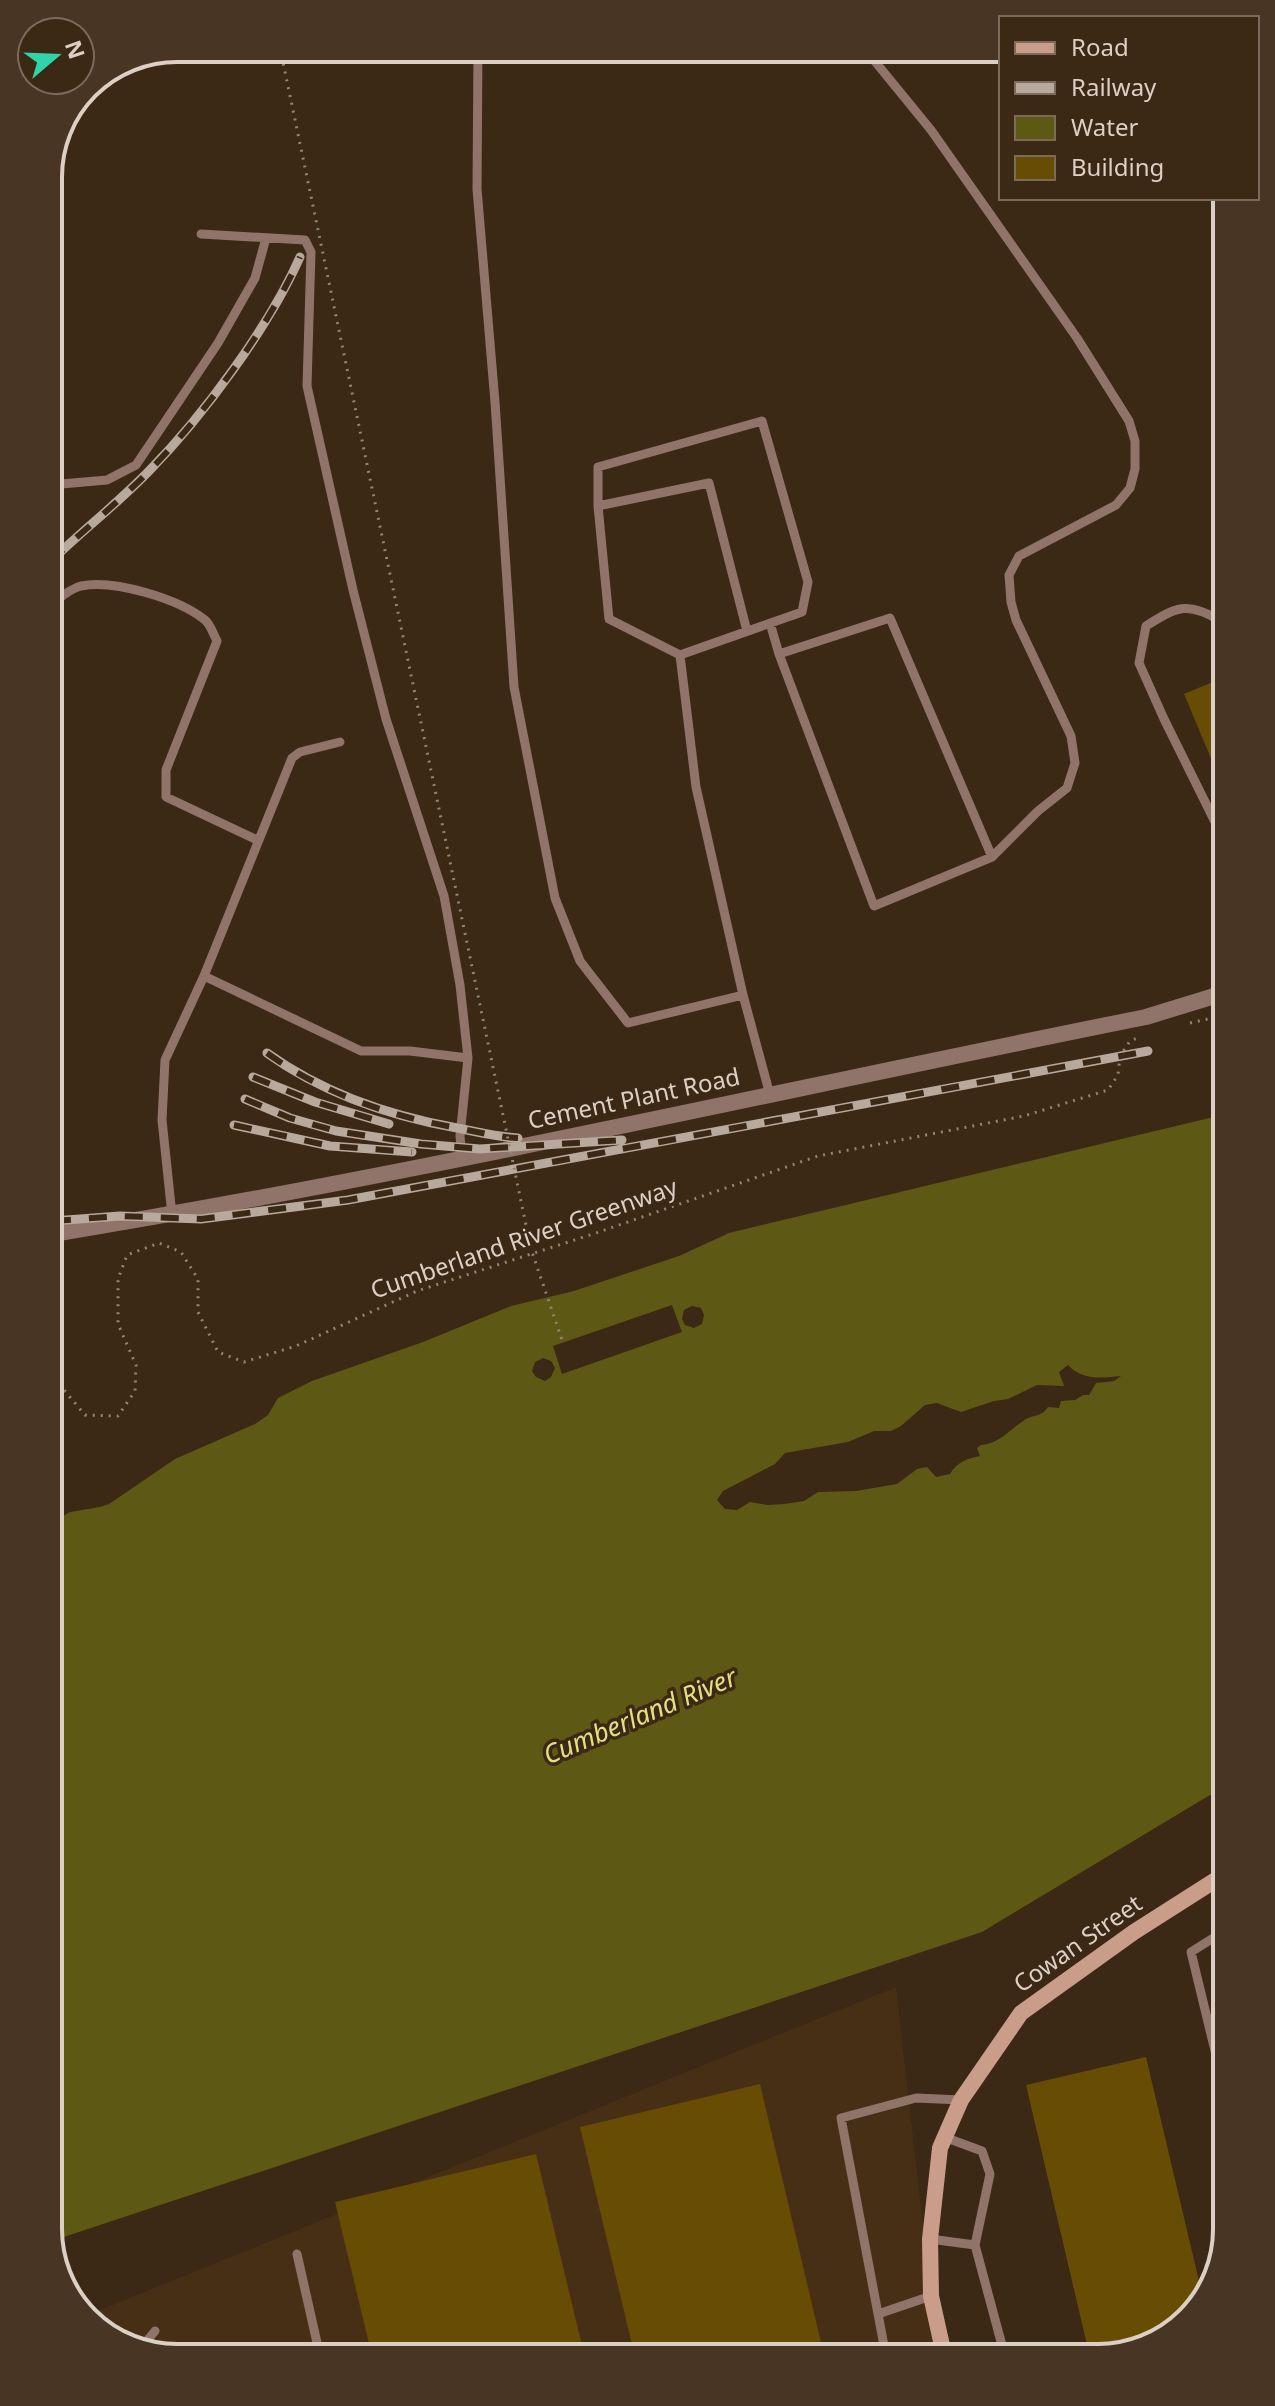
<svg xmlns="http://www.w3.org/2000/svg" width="1275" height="2406" font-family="'Noto Sans',sans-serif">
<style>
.built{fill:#472f16}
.water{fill:#5d5914;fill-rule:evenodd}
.building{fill:#674d03}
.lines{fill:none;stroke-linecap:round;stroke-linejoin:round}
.path{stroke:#938475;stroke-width:3;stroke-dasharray:2 6;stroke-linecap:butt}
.lane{stroke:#907469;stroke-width:9}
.street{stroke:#907469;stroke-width:16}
.secondary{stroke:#ca9d8b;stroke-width:16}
.rail-casing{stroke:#b7a99c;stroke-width:9}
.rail{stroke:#3b2815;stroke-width:6;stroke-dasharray:18;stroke-linecap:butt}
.path-bridge{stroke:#938475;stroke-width:3;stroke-dasharray:2 6;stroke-linecap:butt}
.labels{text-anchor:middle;stroke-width:7;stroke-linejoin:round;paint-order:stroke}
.street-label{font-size:24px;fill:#dcd0c4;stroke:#3b2815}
.water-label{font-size:26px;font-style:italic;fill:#e3e081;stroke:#3b2815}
.rim{fill:none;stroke:#dcd0c4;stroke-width:4}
</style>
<rect width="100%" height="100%" fill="#3b2815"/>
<!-- built -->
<path class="built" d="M896,1987L937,2350L169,2358L105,2336L88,2315Z"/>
<!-- water -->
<path class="water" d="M1222,1115L1225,1786L982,1932L58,2239L55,1521L70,1512L100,1507L109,1504L175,1459L255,1424L268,1415L278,1398L312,1381L423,1342L511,1306L574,1291L679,1256L729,1233ZM672,1305L682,1332L562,1374L553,1346ZM692,1306L701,1308L704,1315L702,1324L694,1328L685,1325L682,1319L684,1310ZM543,1358L551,1361L555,1368L551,1377L545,1381L536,1377L532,1371L535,1362ZM1068,1365C1083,1381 1102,1378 1121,1376L1114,1381L1096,1383L1089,1395H1083L1075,1400L1061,1401L1059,1408L1048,1407C1041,1417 1036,1414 1026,1419C1011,1428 1000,1444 981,1445L977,1448L980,1456C967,1459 958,1461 950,1474L936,1477L927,1467L917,1469L897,1484L856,1491L818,1492L804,1501L784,1504L767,1505L750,1502L737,1510L725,1509L717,1500L723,1491L775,1464L785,1453L848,1442L874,1431H891L901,1426L925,1405L937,1403L961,1412L994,1401L1008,1399L1037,1385L1064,1386L1059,1372Z"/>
<!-- building -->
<path class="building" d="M1220,679V780L1184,694Z
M1146,2057L1204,2302L1148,2348L1088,2349L1026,2085Z
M760,2084L823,2351L634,2353L580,2127Z
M536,2154L584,2354L372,2356L335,2202Z"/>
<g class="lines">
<!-- path -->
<path class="path" d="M1190,1023L1221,1016
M54,1378L85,1415L118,1416L135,1391L136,1365L118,1324V1279L127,1255L159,1243L181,1252L198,1279V1312L218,1352L244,1362L296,1346L417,1291L596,1233L818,1156L1024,1116L1108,1090L1118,1075L1120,1056L1130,1041L1137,1038"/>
<!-- lane -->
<path class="lane" d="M478,48L477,189L495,402L514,687L555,898L580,961L628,1023L743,995
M864,48L931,130L1077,338L1129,421L1135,441V469L1130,488L1116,505L1019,556L1009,575L1011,602L1016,620L1071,736L1075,763L1067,788L1038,811L992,857
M201,234L305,240L311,252L307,386L353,590L386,719L444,896L460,985L468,1058
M50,485L107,480L136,465L218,343L255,278L266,238
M598,506L709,483L747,631
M50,606C59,598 70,589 81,586C114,579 179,599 205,620C211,625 213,634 217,641L166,770V797L257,840
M1219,620C1187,601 1176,607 1146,626L1139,663L1164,719L1220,832
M770,623L779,654L874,906L992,857L890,618L779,654
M680,655L609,619L598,506V467L762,421L808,582L802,612L680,655L696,787L743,995L770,1095
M204,976L292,758L300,752L340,742
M172,1215L162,1120L165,1060L204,976L361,1051H410L468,1058L460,1136L462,1158
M1214,1881L1225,1901
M1226,1930L1191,1952L1226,2096
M944,2137L982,2151L990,2174L975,2245L1003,2349
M930,2239L975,2245
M297,2254L320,2356
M878,2314L931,2296
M141,2348L155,2331
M885,2351L841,2118L916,2098L961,2100"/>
<!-- street -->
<path class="street" d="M53,1234C420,1174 781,1090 1146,1017L1221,994"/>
<!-- secondary -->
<path class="secondary" d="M943,2350L931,2296L930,2239L940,2148L961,2100L1021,2013L1134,1932L1225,1874"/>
<defs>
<path id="rail" d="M49,295L58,267
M50,562C82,531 118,503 149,471C203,416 269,327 300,257
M267,1053C324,1094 390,1116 457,1128C478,1132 497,1137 518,1138
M253,1077L315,1102L389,1124
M245,1099L290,1118L336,1131L421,1144L480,1149L622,1140
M234,1125L330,1146L412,1152
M53,1221L120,1216L201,1219L348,1200L1148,1051"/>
</defs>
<!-- rail casing -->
<use href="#rail" class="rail-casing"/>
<!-- rail -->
<use href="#rail" class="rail"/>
<!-- path-bridge -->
<path class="path-bridge" d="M280,48L531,1249L563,1343"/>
</g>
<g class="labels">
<!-- street labels -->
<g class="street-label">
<text transform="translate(634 1099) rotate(-12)" y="8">Cement Plant Road</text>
<text transform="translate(524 1239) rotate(-19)" y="8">Cumberland River Greenway</text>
<text transform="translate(1078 1944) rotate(-35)" y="8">Cowan Street</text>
</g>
<!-- water labels -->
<g class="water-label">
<text transform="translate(640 1716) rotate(-23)" y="9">Cumberland River</text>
</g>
</g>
<!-- crop -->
<path d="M0 0H1275V2406H0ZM177 62H1098A115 115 0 0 1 1213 177V2229A115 115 0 0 1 1098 2344H177A115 115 0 0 1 62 2229V177A115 115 0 0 1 177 62Z" fill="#483523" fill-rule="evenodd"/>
<path class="rim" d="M177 62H1098A115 115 0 0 1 1213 177V2229A115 115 0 0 1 1098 2344H177A115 115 0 0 1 62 2229V177A115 115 0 0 1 177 62Z"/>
<!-- legend -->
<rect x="999" y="16" width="260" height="184" fill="#3b2815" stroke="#7b6b5b" stroke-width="2"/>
<rect x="1015" y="42" width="40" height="12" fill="#ca9d8b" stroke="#7b6b5b" stroke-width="2"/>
<text x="1071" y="56" font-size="24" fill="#dcd0c4">Road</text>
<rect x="1015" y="82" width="40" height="12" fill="#b7a99c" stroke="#7b6b5b" stroke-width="2"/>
<text x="1071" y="96" font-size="24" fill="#dcd0c4">Railway</text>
<rect x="1015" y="116" width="40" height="24" fill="#5d5914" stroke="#7b6b5b" stroke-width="2"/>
<text x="1071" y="136" font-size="24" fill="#dcd0c4">Water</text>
<rect x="1015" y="156" width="40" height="24" fill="#674d03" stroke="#7b6b5b" stroke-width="2"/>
<text x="1071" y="176" font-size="24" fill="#dcd0c4">Building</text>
<!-- north arrow -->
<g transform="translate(56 56) rotate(71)"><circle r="38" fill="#3b2815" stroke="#7b6b5b" stroke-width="2"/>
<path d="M0-6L14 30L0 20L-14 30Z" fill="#2fd4aa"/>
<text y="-12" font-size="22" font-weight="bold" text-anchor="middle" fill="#dcd0c4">N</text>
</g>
</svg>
